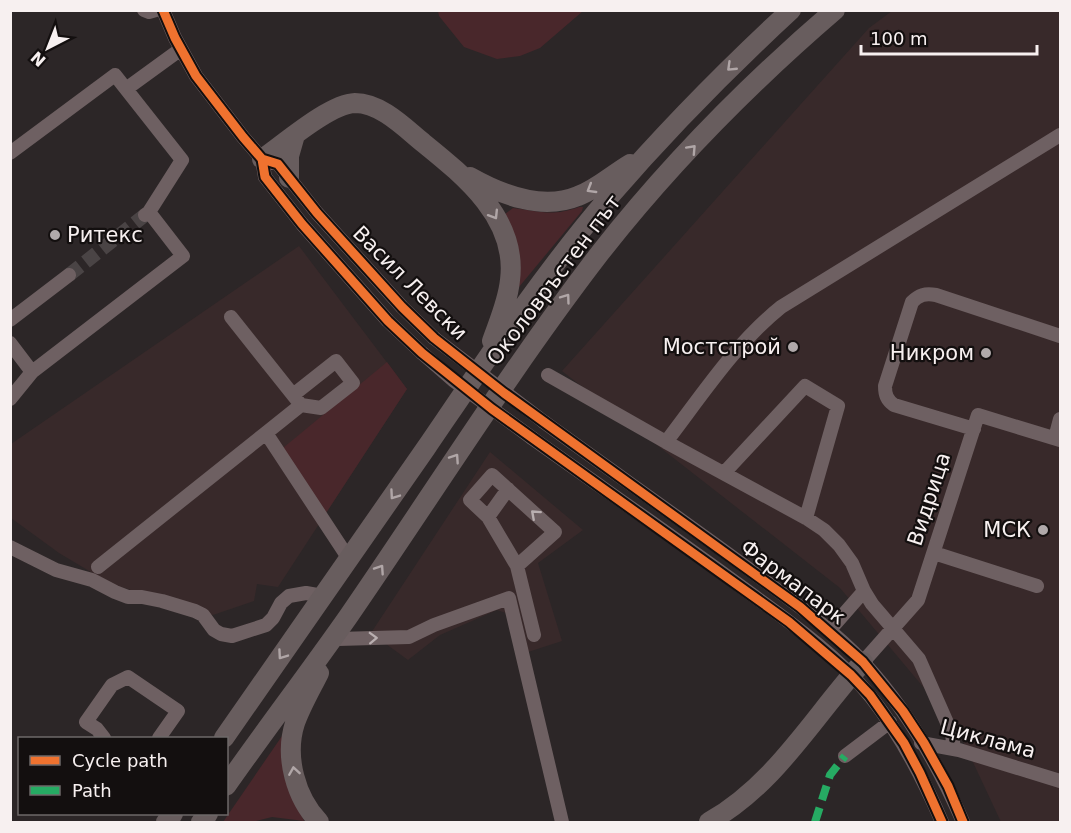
<svg xmlns="http://www.w3.org/2000/svg" width="1071" height="833" font-family="'DejaVu Sans',sans-serif">
<style>
.built{fill:#38292a}
.green{fill:#49272b}
.lines{fill:none;stroke-linecap:round;stroke-linejoin:round}
.minor-tunnel{stroke:#4a4445;stroke-width:14;stroke-dasharray:14 7;stroke-linecap:butt}
.minor{stroke:#6e6062;stroke-width:14}
.highway{stroke:#685d5e;stroke-width:20}
.minor-bridge{stroke:#6e6062;stroke-width:14}
.quiet{stroke:#26ab63;stroke-width:8;stroke-dasharray:15 8;stroke-linecap:butt}
.cycleway-casing{stroke:#130f0f;stroke-width:13}
.cycleway{stroke:#ef722f;stroke-width:9}
.oneway{stroke:#b0a6a7}
.oneway2{stroke:#b9afb0}
.poi-dot{fill:#b0a9aa;stroke:#130f0f;stroke-width:2}
.labels{text-anchor:middle;stroke-width:4.5;stroke-linejoin:round;paint-order:stroke}
.poi-label{font-size:21px;fill:#f7f0f0;stroke:#130f0f;text-anchor:end}
.street-label{font-size:21px;fill:#f7f0f0;stroke:#130f0f}
</style>
<rect width="100%" height="100%" fill="#2c2627"/>
<!-- built -->
<path class="built" d="M892,11H1060V822H1001L956,726L840,588L562,371L869,28Z
M299,246L407,389L278,587L257,584L254,601L213,615L111,584L59,553L11,518V444Z
M490,452L583,530L538,563L562,641L519,655L506,613L497,610L440,635L408,660L371,633Z"/>
<!-- green -->
<path class="green" d="M438,11V10L583,11L540,48L520,56L497,59L464,47L439,16Z
M579,207H583L582,211L519,287L505,214L513,208C539,211 552,217 579,207Z
M387,362L407,389L326,513L283,448Z
M282,736L284,738V776L304,821L272,817L252,822H223Z"/>
<g class="lines">
<!-- minor-tunnel -->
<path class="minor-tunnel" d="M69,275L145,215"/>
<!-- minor -->
<path class="minor" d="M144,10L149,12L156,10
M163,10L175,38L196,76L243,137L262,159L278,164L317,213L402,307L434,338
M10,153L115,75L126,89
M262,159L265,177L302,224L388,321L422,353
M145,215L149,212L182,160L126,89L181,49
M231,317L301,405L266,433
M10,320L69,275
M10,343L32,372L183,256L149,212
M548,375L666,442
M293,395L336,361L353,383L321,408L301,405
M10,399L32,372
M544,422C613,472 682,520 750,570C789,599 830,627 863,662C907,709 938,764 963,822
M974,429L894,405C887,400 885,395 885,386L912,302C919,295 925,293 936,295L1060,336
M532,438C602,488 674,537 743,588C788,621 835,653 871,697C901,735 923,778 942,822
M1055,438L1060,419
M724,473L805,386L838,406L806,518
M508,489L488,517L470,500L492,475L555,532L517,566
M488,517L517,566L534,635
M10,547L56,570L92,580L115,592L128,597H142L162,601L195,611L203,615L214,630L221,634L232,636L266,625L273,618L281,603L289,596L306,593L323,596
M934,553L1037,586
M98,567L266,433L349,559
M829,631L864,591
M338,639L409,637L434,625L509,598L562,822
M863,662L918,600L978,415L1060,440
M104,738L97,729L86,722L112,685L128,677L178,711L159,738
M921,743L959,750L1060,781
M954,749L952,734L919,659L872,604L864,591L852,563L839,545L824,530L806,518L666,442C702,395 735,344 781,307L1060,135
M845,756L890,722"/>
<!-- highway -->
<path class="highway" d="M262,159C284,144 329,104 355,103C380,103 403,126 421,141C463,175 518,218 510,280C508,301 499,321 492,341
M470,177C502,195 542,211 578,196C597,189 613,174 630,164
M289,178V156L295,135
M224,738C291,641 359,545 426,448C484,363 542,275 609,197C666,131 727,69 791,10
M226,786C266,729 308,674 348,617C432,495 510,370 600,253C669,165 750,83 835,10
M166,822L173,814
M201,822L208,814
M319,822C296,798 284,757 295,723C301,706 311,689 319,673
M709,822C776,784 813,717 863,662"/>
<!-- minor-bridge -->
<path class="minor-bridge" d="M434,338L544,422
M422,353L453,380L532,438"/>
<!-- quiet -->
<path class="quiet" d="M815,822L830,775L845,756"/>
<defs>
<path id="cycleway" d="M163,10L175,38L196,76L243,137L262,159L278,164L317,213L402,307L434,338L504,393L800,607L863,662L903,711L924,743L948,786L963,822
M262,159L265,177L302,224L388,321L422,353L492,409L789,622L851,675L870,695L904,743L920,773L942,822"/>
</defs>
<!-- cycleway casing -->
<use href="#cycleway" class="cycleway-casing"/>
<!-- cycleway -->
<use href="#cycleway" class="cycleway"/>
</g>
<!-- one-way arrows -->
<defs><path id="oneway-chevron" d="M-2-3.5L2.5 0L-2 3.5" fill="none" stroke-width="1.6" stroke-linecap="round" stroke-linejoin="round" transform="scale(1.5)"/></defs>
<g class="oneway">
<use href="#oneway-chevron" transform="translate(731 67) rotate(136)"/>
<use href="#oneway-chevron" transform="translate(692 149) rotate(-47)"/>
<use href="#oneway-chevron" transform="translate(591 189) rotate(149)"/>
<use href="#oneway-chevron" transform="translate(494 215) rotate(58)"/>
<use href="#oneway-chevron" transform="translate(566 298) rotate(-54)"/>
<use href="#oneway-chevron" transform="translate(455 458) rotate(-56)"/>
<use href="#oneway-chevron" transform="translate(394 495) rotate(125)"/>
<use href="#oneway-chevron" transform="translate(380 569) rotate(-56)"/>
<use href="#oneway-chevron" transform="translate(282 655) rotate(125)"/>
<use href="#oneway-chevron" transform="translate(294 771) rotate(-99)"/>
</g>
<g class="oneway2">
<use href="#oneway-chevron" transform="translate(535 514) rotate(-138)"/>
<use href="#oneway-chevron" transform="translate(373 638) rotate(-2)"/>
</g>
<!-- markers -->
<g class="poi-dot">
<circle cx="55" cy="235" r="6"/>
<circle cx="793" cy="347" r="6"/>
<circle cx="986" cy="353" r="6"/>
<circle cx="1043" cy="530" r="6"/>
</g>
<g class="labels">
<!-- poi labels -->
<g class="poi-label">
<text x="67" y="242" text-anchor="start">Ритекс</text>
<text x="781" y="354">Мостстрой</text>
<text x="974" y="360">Никром</text>
<text x="1031" y="537">МСК</text>
</g>
<!-- street labels -->
<g class="street-label">
<text transform="translate(554 280) rotate(-53)" y="7">Околовръстен път</text>
<text transform="translate(410 283) rotate(45)" y="7">Васил Левски</text>
<text transform="translate(929 499) rotate(-72)" y="7">Видрица</text>
<text transform="translate(793 582) rotate(37)" y="7">Фармапарк</text>
<text transform="translate(988 739) rotate(15)" y="7">Циклама</text>
</g>
</g>
<!-- border -->
<rect width="1071" height="833" fill="none" stroke="#f7f0f0" stroke-width="24"/>
<!-- legend -->
<rect x="18" y="737" width="210" height="78" fill="#130f0f" stroke="#6e6969" stroke-width="1.5"/>
<rect x="30" y="756" width="30" height="9" fill="#ef722f" stroke="#6e6969" stroke-width="1.5"/>
<text x="72" y="767" font-size="18" fill="#f7f0f0">Cycle path</text>
<rect x="30" y="786" width="30" height="9" fill="#26ab63" stroke="#6e6969" stroke-width="1.5"/>
<text x="72" y="797" font-size="18" fill="#f7f0f0">Path</text>
<!-- north arrow -->
<g transform="translate(48 48) rotate(222)" stroke="#130f0f" stroke-width="4.5" paint-order="stroke">
<path d="M0-4.5L10 22L0 15L-10 22Z" fill="#f7f0f0"/>
<text y="-9" font-size="16" font-weight="bold" text-anchor="middle" fill="#f7f0f0">N</text>
</g>
<!-- scale -->
<path d="M861 45v9h176v-9" fill="none" stroke="#f7f0f0" stroke-width="3"/>
<text x="870" y="45" font-size="18" fill="#f7f0f0" stroke="#130f0f" stroke-width="4.5" paint-order="stroke">100 m</text>
</svg>
